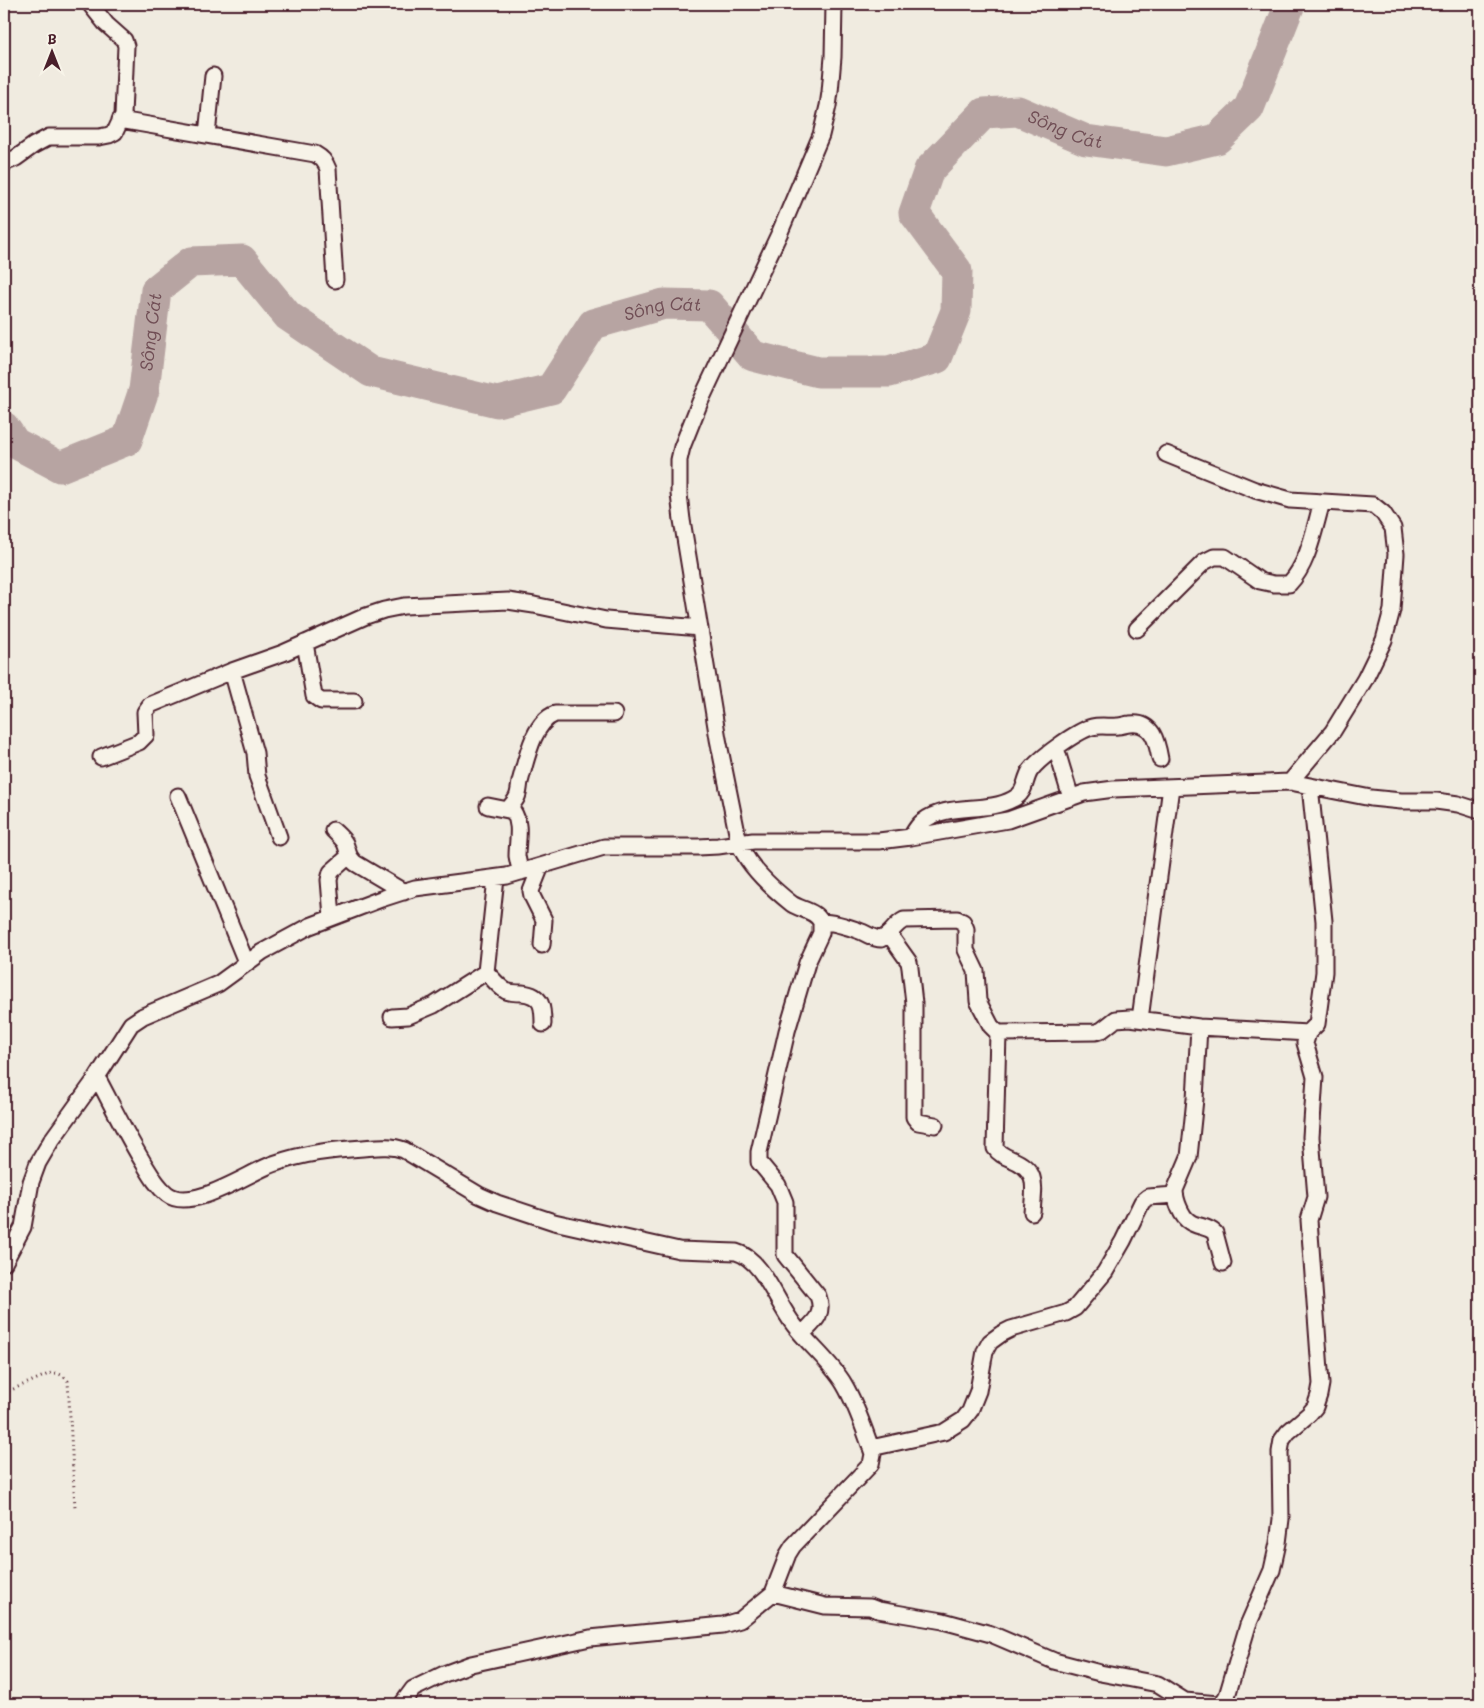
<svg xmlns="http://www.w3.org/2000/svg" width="1484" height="1708" font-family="Mali,sans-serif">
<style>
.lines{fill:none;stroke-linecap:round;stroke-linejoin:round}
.river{stroke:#b7a4a2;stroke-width:31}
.street-casing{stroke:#4a1f2b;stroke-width:19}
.path{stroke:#4a1f2b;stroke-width:3;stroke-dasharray:1 4;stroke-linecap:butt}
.street{stroke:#f7f3e8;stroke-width:15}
.labels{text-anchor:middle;stroke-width:4.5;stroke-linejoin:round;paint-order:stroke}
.water-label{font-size:18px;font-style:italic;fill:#704e55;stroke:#f7f3e8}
</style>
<rect width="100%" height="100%" fill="#f0ebe0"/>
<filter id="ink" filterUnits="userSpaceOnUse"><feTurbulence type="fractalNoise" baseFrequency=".02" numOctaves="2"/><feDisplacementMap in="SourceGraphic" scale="10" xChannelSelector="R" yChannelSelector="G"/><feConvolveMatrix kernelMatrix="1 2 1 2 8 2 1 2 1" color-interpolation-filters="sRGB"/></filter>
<g filter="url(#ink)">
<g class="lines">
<!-- river -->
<path class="river" id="s1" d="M4,427L15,443L60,467L127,440L144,390L156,290L191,262L242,260L288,316L371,372L497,402L551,389L593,324L664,304L709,305L753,356L818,372H889L937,358L956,311L957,271L914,213L929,170L984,113L1018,111L1086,140L1166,151L1217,139L1249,108L1290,4"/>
<defs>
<path id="street" d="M120,120L315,154C322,158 325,161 328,169L335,280
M207,135L213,76
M4,163L16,158L34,145L49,137H99L109,135L115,132L123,115L126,46L124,40L106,24L90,4
M1166,454L1255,490L1290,500L1373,505L1383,513L1393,528L1396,554L1392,610L1384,640L1365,679L1333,731L1290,782
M1137,629L1204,562L1214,557H1225L1260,581L1274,584H1289C1309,563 1314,529 1322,502
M305,643L314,696L321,701H354
M232,671L255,753L257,776L279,837
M1056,748L1071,798
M101,757L139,742L146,735L145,712L150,705L232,671L283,653L366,616L384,610L404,606L508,601L534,605L606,620L700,628
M178,796L246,962
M488,806L513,811C522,825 517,840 517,856C518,861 519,867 521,872
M508,810C510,806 515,802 517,797C519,793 519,787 520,782C526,761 533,722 555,714H614
M333,830C337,834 342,838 345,843C349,853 347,855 355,863L404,892
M911,837C914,832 917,826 922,822C947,802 985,814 1013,799C1026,793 1024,781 1030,771C1039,758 1077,731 1092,727C1100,725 1110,727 1118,726C1122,726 1126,724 1130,724C1153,721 1157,742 1160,759
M541,866L531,891L532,896L544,920L542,945
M496,878L486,972C492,978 499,987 506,991C511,993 517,993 522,993C543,995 543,1008 543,1024
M332,917L329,880L331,872L349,856
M821,922C835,922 849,927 862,932C869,935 874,939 881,939C891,935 894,925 904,920L957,919L963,922L966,929V950L976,971L978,1001L991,1026L998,1033L1096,1032L1102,1030L1116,1019L1130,1018L1199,1027L1308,1033
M889,934L909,962L910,968L914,1003V1117L918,1122L935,1125
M392,1017L408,1016L434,1005L486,972
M1140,1019L1171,787
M1199,1027L1195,1099L1189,1157L1175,1190C1175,1199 1181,1217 1190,1222C1197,1227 1208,1226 1215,1233L1223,1263
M998,1033L995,1148C999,1154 1004,1156 1011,1159C1039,1170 1034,1186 1032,1212
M97,1077C113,1107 128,1138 146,1167C152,1177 158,1187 167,1194C191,1213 248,1173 273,1164C304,1153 331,1150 363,1148C377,1147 390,1145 404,1150L479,1195L497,1203L554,1222L679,1250L736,1252C763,1259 777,1304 794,1325C809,1345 831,1362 844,1384C856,1404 863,1426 871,1448L873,1454L871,1464L793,1546L788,1554L773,1593L740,1620L723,1625L590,1638L471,1664L444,1674L413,1689L402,1704
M4,1263L23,1227L31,1182L38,1163L51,1141L97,1077L131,1024L143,1016L218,984L262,952L310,926L381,899L415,888L507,876L604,847H698L718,846L753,841H879L911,837L1008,820L1084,793L1114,789L1290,782L1371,798L1401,801H1436L1458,804L1480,811
M802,1334C814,1322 825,1315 818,1296L785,1255V1202L778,1185L759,1162V1152L787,1031L807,963L821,933V922C816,911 802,910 792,904C773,889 747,865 739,843L718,739L682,520L679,494V460L682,447L700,402L780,232L821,135L828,106L830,92L833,57L834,4
M871,1448L944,1432L963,1420L970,1411L978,1391L985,1351L990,1342L1001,1334L1011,1329L1066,1313L1075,1308L1105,1272L1123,1241L1142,1202L1148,1197L1175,1195
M773,1593L825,1606L870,1607L878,1610L943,1621L991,1634L1054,1661L1100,1673L1158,1684L1185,1701L1218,1704L1223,1702L1227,1696L1248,1625L1272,1570L1278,1543L1281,1519L1280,1452L1282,1440L1288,1432L1309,1414L1315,1407L1319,1395L1321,1384L1309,1220L1316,1197L1311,1137L1315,1077L1305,1043L1308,1033L1317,1024L1324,972V921L1310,786"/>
</defs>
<!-- street casing -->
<use href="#street" class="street-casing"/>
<!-- path -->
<path class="path" d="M4,1393L51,1373C59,1373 63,1375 68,1381L75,1508"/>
<!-- street -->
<use href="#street" class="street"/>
</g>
</g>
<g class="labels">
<!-- water labels -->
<g class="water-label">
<text dy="6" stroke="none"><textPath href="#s1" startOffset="1574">Sông Cát</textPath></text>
<text dy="6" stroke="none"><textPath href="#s1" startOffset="899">Sông Cát</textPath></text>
<text dy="6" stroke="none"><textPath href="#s1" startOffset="254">Sông Cát</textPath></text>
</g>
</g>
<!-- margin -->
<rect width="1484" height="1708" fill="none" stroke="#f7f3e8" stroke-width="20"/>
<rect x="10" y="10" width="1464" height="1688" fill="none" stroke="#4a1f2b" stroke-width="2" filter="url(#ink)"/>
<!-- north arrow -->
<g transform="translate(52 52)" stroke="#f7f3e8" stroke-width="4" paint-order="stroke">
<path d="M0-4L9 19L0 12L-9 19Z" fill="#4a1f2b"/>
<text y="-8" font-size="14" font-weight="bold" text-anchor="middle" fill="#4a1f2b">B</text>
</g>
</svg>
